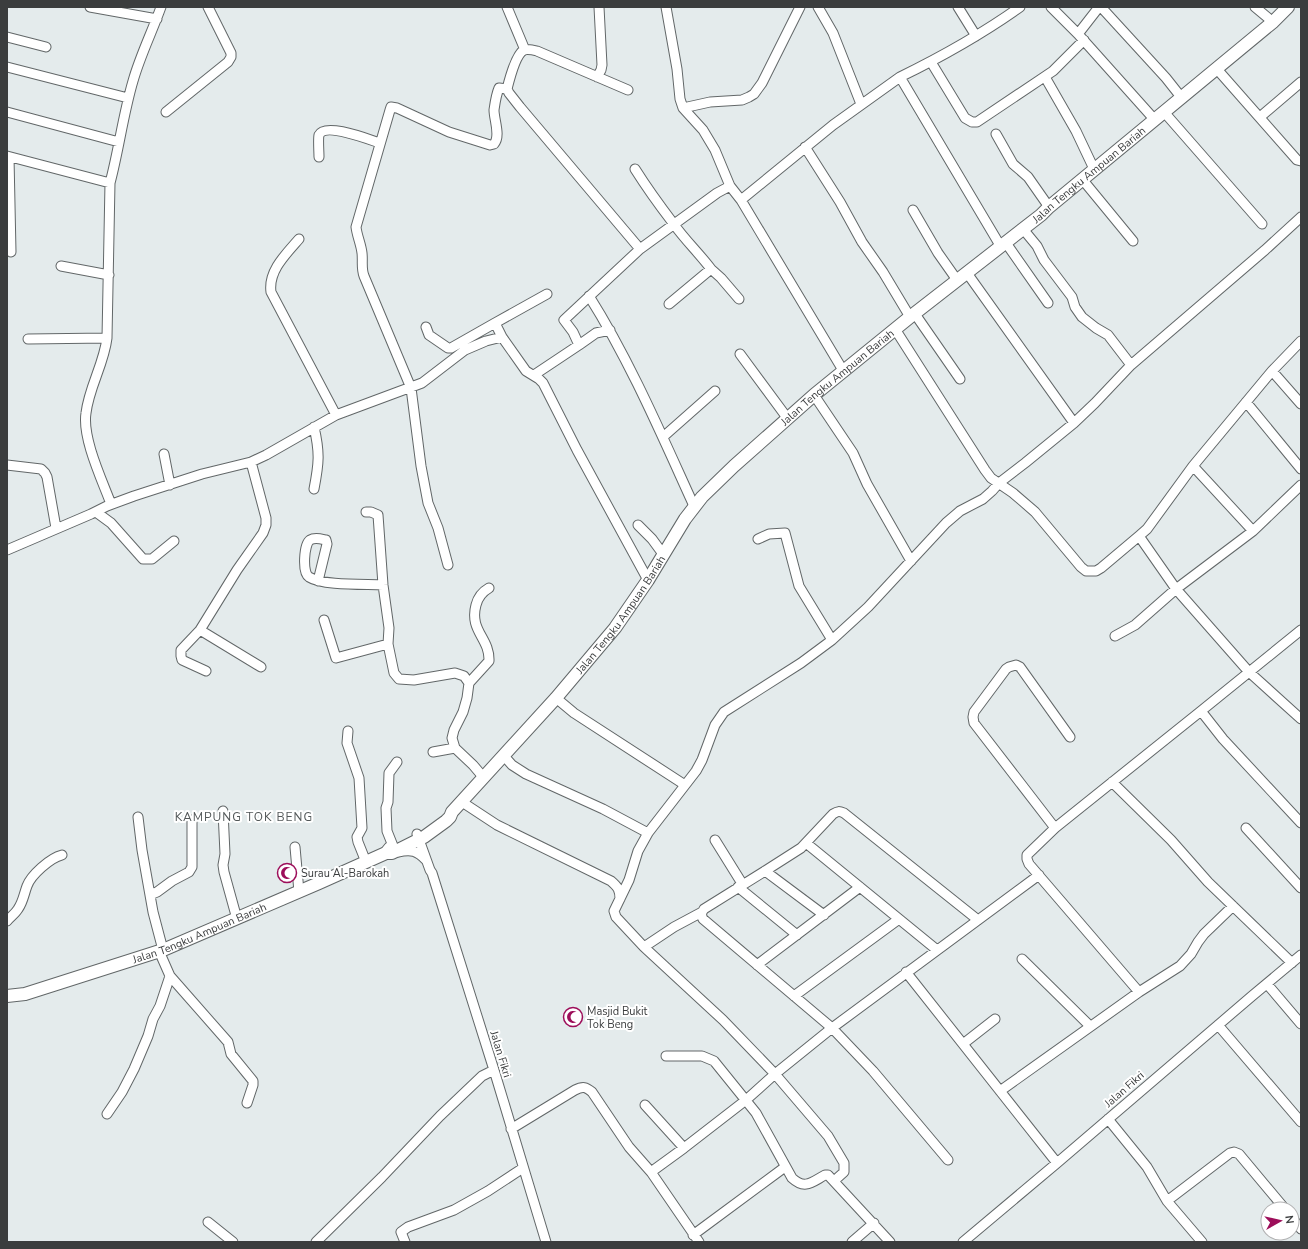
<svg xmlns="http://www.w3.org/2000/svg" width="1308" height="1249" font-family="'Nunito Sans',sans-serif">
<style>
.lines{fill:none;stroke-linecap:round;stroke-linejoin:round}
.minor-casing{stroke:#626768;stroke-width:11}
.major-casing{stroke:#626768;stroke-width:14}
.minor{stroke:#fff;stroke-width:9}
.major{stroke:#fff;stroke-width:12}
.labels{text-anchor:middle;stroke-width:4;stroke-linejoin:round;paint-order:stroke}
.street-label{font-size:11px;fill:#3b3d3e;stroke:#fff}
.poi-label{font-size:11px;fill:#3b3d3e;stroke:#fff;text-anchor:start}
.neighbourhood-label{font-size:12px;letter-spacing:1px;fill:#525758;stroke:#fff}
</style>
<rect width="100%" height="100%" fill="#e4ebec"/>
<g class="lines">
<defs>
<path id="minor" d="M90,7L157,19
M507,7L525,50
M666,7L677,69L680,99L683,108L703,130L715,150L730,186
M818,7L833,33L861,104
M958,7L976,36
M1051,7L1078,34L1154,119
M1101,7L1166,78L1181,97
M1255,7L1273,22
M1078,34L1099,7
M7,37L46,47
M931,62L965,118L972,122H977L1053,71L1084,40
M7,67L128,98
M1216,68L1297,160L1301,161
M597,77L601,70L602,65L599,7
M1045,77L1076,131L1094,169
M628,90L537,51C533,50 528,49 524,50C516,54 509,81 507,89L509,93L520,107L640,249
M683,108L710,102L742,100L749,97L754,94L762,83L800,7
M7,112L119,142
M166,112L228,62L231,57V53L208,7
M1164,112L1262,224
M1260,117L1301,82
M996,134L1013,164L1028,177L1049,207
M805,147L840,202L862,242L883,272L910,317
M7,156L110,183
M9,157L11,252
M319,157C319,152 318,139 319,135C325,122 370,140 380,143
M635,169C647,188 660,206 673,223C684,239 699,253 711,269L669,304
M1082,179L1133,241
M741,200L833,125L900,77
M913,210L938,253L957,280
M1023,229L1037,246L1044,260L1072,297L1075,307L1082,317L1096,328L1108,335L1131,365
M299,239C286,254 268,271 271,292L336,415
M1006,243L1048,303
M1001,247L900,77C941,57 982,34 1020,7
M61,266L109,275
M711,269L721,278L739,299
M967,273L1074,423
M547,294L495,323L502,337L526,371L539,379L543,383L577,450L648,580
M589,296C630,361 662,436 694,506
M915,314L960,379
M426,327L429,335L448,348H451L495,323
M895,329L985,470L991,478L1013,493L1035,512L1081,567L1086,571H1096L1101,568L1139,536L1147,529L1193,466L1272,371L1301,341
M28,339L107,338
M579,345L596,333L610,330
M740,354L788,419
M1272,371L1301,404
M534,375L579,345L573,332L564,320L640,249L717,193L730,186L741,200L844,372
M814,395L853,453L867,484L911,561
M1246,402L1301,469
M314,427C320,453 319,463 314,489
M663,437L715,391
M164,454L170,485
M7,465L41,469L45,473L47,477L56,528
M1193,466L1253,531
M111,504C102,480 82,438 86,413C89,387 104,364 107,338L110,183C119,149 123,115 133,81C140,56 152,32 161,7
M96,512L111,523L143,559H152L174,541
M366,512H371L378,515L383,585L389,628L388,644L394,673L399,679L414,680L455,673L464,676L469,683
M638,525L652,539L663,554
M1139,536L1176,589L1249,672L1301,719
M758,539L769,534L785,533L799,586L832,640
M7,550L91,514L107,506L134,496L202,474L251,462L266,455L336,415L422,383L465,350L486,341L502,337
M448,565L438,528L428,503L421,466L411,388L364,276C361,268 363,261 362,253C361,244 357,236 356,227L390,110L391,107L397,108L449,132L490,145L494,144C501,136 494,120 494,110C495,103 496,95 499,88L507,89
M318,581L327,544L326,540C321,539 315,537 310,540C304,544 302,573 309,577C323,586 365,584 383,585
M324,620L336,658L388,644
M200,630L261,667
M1115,636L1135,625L1176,589L1253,531L1301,485
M206,671L182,660L181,656V650L200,630L237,570L263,533L266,525V518L251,462
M556,698L574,713L685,785
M1201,711L1223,739L1301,823
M348,731L347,743L359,778L362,828L357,837L358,842L366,862
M433,752L455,748
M504,756L512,765L526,774L603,809L648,833
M484,778L473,765L455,748L452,738L454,730L463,712L467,698L469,683L489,661C490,638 469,631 476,605C478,597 482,592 489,588
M1112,782L1171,840L1208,882L1292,963
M462,802L497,825L611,881C618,887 620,890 620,899
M223,811L225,854L223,865L224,872L237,919
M138,817L142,850L153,912L163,950
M1055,828L974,723L973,717L974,712L1006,669L1009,667L1016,665L1020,667L1070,737
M1246,828L1301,888
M417,834L430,870L432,873L494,1070L546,1242
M715,840L743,885
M806,843L937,950
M393,846L387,831L386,808L388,802L389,773L397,762
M295,847L299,892
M398,852C412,849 417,851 426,860
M765,871L824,915
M738,887L797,935
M150,895L157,892L172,881L189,872L192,867V820
M7,921C10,917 15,914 18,909C23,902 24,894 27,886C31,875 50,858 62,855
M644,947L674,927L702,912
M1022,959L1090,1026
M757,965L860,887
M906,972L1057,1163
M170,976L228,1042L231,1054L253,1081V1085L247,1103
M1267,984L1301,1024
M1139,992L1029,864L1027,859V855L1055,828L1201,711L1301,630
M794,996L899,919
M1218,1025L1301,1122
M963,1044L995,1019
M666,1056H702L714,1061L756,1113L792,1178C805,1190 812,1182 825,1175H828L890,1242
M1000,1091L1139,992L1180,966L1191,954L1198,942L1204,934L1233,906
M645,1105L684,1148
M107,1114L122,1092L134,1069L148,1036L153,1019L160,1006L170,976L159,951
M1108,1119L1147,1167L1167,1201L1202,1242
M511,1129L575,1090C583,1086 586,1087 592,1092L629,1147L651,1172L699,1242
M948,1160L873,1071L832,1028L703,919C701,915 701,913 704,909L765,871L801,848L833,814C838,811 839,811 844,813L978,920
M651,1172L684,1148L746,1100L775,1074L832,1028L1039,875
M834,1181L844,1172V1163L828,1136L775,1074L723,1020L644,947L616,917L614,911L629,880L638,851L648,833L696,771L702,760L715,725L724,712L801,663L832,640L868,607L946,523L960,511L983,499L992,491L999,483L1025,463L1074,423L1095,403L1131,365L1265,250L1301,217
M1167,1201L1230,1153L1234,1152L1239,1154L1285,1209
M1292,1218L1301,1229
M208,1222L233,1242
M693,1235L785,1167
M316,1242L382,1177L440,1116L482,1076L494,1070
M405,1242L401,1232L408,1227L454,1210L488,1191L523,1168
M852,1242L874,1223
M963,1242L1057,1163L1252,996L1301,955"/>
<g id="major">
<path id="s1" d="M386,853H392L424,837L446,821L450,817L452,812L556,698L615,628L648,580L685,519L702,497L734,466L814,395L910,317L1041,215L1049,207L1273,22L1288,7"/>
<path id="s2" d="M7,996L25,994L163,950L319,883L386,853L390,848"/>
</g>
</defs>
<!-- minor casing -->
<use href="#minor" class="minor-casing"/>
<!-- major casing -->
<use href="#major" class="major-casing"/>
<!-- minor -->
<use href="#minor" class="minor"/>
<!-- major -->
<use href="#major" class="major"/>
</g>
<!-- icons -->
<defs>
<symbol id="mosque-ring" viewBox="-11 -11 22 22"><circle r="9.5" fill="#fff" stroke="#9d0e5a" stroke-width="1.5"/><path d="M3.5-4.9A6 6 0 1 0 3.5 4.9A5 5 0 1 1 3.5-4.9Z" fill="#9d0e5a"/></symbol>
</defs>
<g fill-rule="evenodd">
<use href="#mosque-ring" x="276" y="862" width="22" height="22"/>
<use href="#mosque-ring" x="562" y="1006" width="22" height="22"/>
</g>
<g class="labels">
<!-- street labels -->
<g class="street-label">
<text dy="4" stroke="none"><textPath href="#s1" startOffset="987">Jalan Tengku Ampuan Bariah</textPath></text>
<text dy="4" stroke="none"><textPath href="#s1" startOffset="664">Jalan Tengku Ampuan Bariah</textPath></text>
<text dy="4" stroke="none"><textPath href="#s1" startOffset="340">Jalan Tengku Ampuan Bariah</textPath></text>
<text dy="4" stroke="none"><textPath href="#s2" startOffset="203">Jalan Tengku Ampuan Bariah</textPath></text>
<text transform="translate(501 1054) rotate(73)" y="4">Jalan Fikri</text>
<text transform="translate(1124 1089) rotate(-41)" y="4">Jalan Fikri</text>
</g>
<!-- poi labels -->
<g class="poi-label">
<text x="301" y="877">Surau Al-Barokah</text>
<text x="587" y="1015">Masjid Bukit<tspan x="587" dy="13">Tok Beng</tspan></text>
</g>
<!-- neighbourhood labels -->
<g class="neighbourhood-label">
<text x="244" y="821">KAMPUNG TOK BENG</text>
</g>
</g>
<!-- border -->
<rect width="1308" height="1249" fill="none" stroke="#3b3d3e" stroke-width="16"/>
<!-- north arrow -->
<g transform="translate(1280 1221) rotate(82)"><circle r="19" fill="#ffffff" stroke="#b1b1b2"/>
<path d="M0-3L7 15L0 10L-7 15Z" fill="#9d0e5a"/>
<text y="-6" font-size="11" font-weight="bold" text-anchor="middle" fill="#3b3d3e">N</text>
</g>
</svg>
